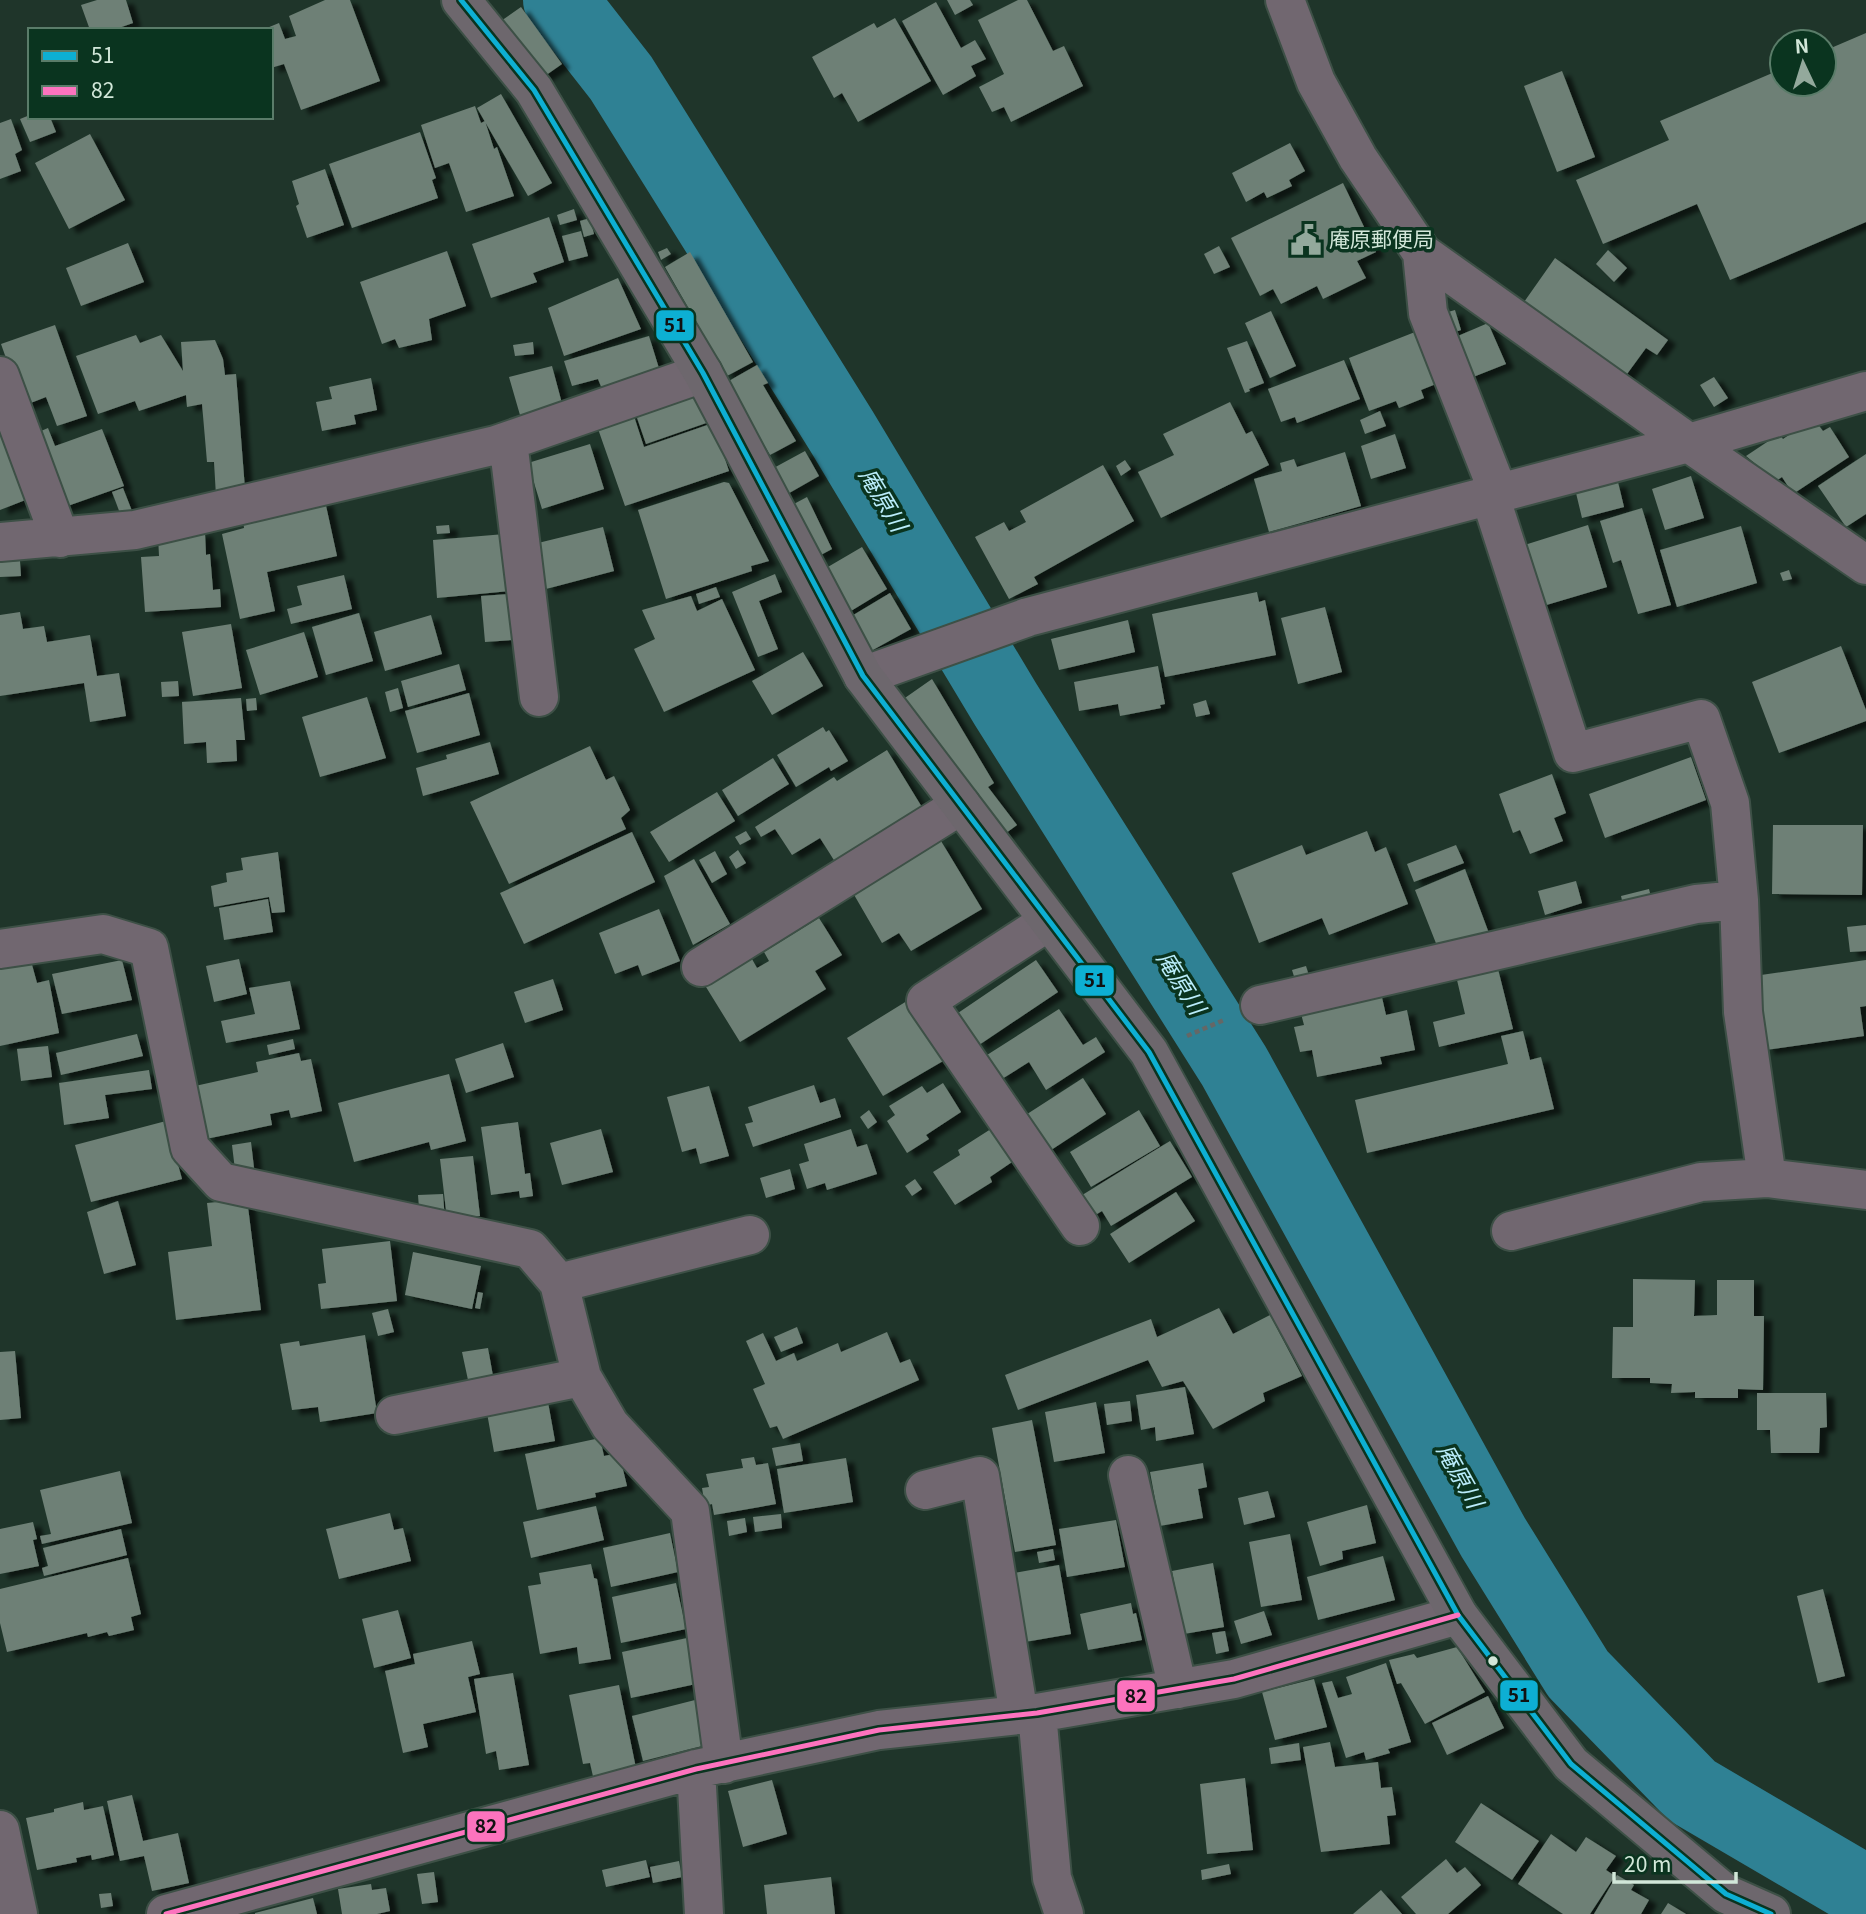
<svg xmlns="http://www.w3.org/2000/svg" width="1866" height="1914" font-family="Georgia,'Noto Sans JP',serif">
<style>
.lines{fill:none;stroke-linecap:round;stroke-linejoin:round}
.river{stroke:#2f8194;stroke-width:74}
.building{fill:#6e8076;filter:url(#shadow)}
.minor-casing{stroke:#3d5046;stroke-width:42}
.major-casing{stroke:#3d5046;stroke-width:42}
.path{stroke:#656766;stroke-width:4.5;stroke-dasharray:5 3.5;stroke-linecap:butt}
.minor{stroke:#716770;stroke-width:38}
.major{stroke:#6d676d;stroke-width:38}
.bus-1-casing{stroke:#0a341f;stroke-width:10}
.bus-2-casing{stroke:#0a341f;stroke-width:10}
.bus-1{stroke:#0dafd3;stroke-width:5}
.bus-2{stroke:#fc73be;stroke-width:5}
.bus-dot{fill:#d2e7d9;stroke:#0a341f;stroke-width:2.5}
.labels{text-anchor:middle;stroke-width:7;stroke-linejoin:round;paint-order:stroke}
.poi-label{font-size:21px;fill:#d2e7d9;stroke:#0a341f;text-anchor:start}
.water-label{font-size:23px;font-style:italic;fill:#baedfb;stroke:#0a341f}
.line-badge{stroke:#0a341f;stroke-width:2.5}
.pale-badge-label{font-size:19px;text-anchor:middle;font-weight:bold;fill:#111}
</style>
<defs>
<filter id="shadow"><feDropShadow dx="8" dy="4.5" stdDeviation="2" flood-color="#0009"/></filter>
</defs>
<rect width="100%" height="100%" fill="#1f352a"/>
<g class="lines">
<!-- river -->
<path class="river" d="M560,0L621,78L842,432L1006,705L1234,1066L1493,1537L1578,1674L1692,1791L1866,1893"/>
</g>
<!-- building -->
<path class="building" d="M97,0H126L133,23L113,30H90L81,5Z
M325,0H350L380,81L301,110L284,64L271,68V30H262L279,23L285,39L296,36L289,16Z
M947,0H970L973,5L955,15Z
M1018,0H1027L1053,51L1064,46L1083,86L1011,122L1004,107L992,112L979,87L1004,74L978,20Z
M936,2L961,48L975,40L986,59L971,66L976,76L943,95L902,21Z
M521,7L562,64L542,78L501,21Z
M895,18L931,81L858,122L842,93L834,98L812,57L874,23L877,28Z
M1866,33V222L1730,280L1697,204L1603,244L1576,180L1669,140L1660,121L1782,69V84H1824V51Z
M1562,71L1595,157L1557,172L1524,86Z
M501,94L552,183L528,196L477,108Z
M475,106L481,123L485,121L494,149L497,147L514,196L466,212L449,163L435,168L421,125Z
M30,115V117H50L56,132L30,142L20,119Z
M11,119L22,150L15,154L21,171L0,179V123Z
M420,132L436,178L432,180L438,198L352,228L329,164Z
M90,134L125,200L69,229L35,163Z
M1290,143L1305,171L1289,180L1292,186L1267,198L1264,192L1246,202L1232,173Z
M325,169L344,225L307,238L296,206L299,204L292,181Z
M1343,183L1376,252L1357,261L1366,278L1323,299L1317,286L1281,304L1273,289L1260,296L1231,238Z
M574,209L577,220L560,225L557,215Z
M549,217L564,262L533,273L537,282L491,298L472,244Z
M590,218L594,234L584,237L580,221Z
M581,231L588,256L569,261L562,236Z
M128,243L144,282L81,306L66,268Z
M1219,246L1230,267L1214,274L1204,254Z
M667,248L671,254L661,260L658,252Z
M1608,250L1627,268L1614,282L1596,264Z
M447,251L466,306L429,319L432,340L399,348L395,339L382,344L360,282Z
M690,252L753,362L727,376L665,267Z
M1555,258L1668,340L1657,355L1646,348L1619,385L1517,312Z
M618,278L641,329L564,356L548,308Z
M1455,310L1461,330L1441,337L1434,316Z
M1271,311L1296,366L1270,378L1245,323Z
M1488,323L1506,364L1468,379L1451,339Z
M55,325L87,416L57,426L46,397L23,406L1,344Z
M1415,332L1436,384L1421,390L1424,398L1399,408L1396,401L1369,411L1349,358Z
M136,335L140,343L161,335L183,371L181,342L215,340L223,359L225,375L236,374L245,489L216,496L214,462H207L202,404L187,407L186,395L139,411L135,401L98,414L76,356Z
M649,336L662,378L604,394L598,379L572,386L564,361Z
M1247,341L1264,383L1249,389L1250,391L1245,393L1227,348Z
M533,342L534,354L515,356L513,345Z
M1344,360L1360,399L1297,423L1295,417L1281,422L1268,389Z
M757,365L768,383L763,385L796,441L770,455L727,382Z
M552,366L564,411L522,422L509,377Z
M1714,377L1728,398L1714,407L1700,385Z
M371,378L377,410L354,415L356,424L322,431L316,402L332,399L329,387Z
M701,389L712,421L646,444L635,412Z
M1230,402L1246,434L1252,431L1269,465L1161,518L1138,472L1174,455L1163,434Z
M1380,411L1386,426L1365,434L1360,420Z
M633,413L644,447L713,423L729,471L625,506L597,426Z
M1817,423L1823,431L1830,427L1849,457L1793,494L1782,477L1776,481L1746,456L1779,434L1783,439L1805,424L1809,429Z
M0,425L33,497L0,510Z
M48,428L55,446L102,429L124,486L62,508L34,434Z
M1395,434L1406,468L1371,479L1361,446Z
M590,444L604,489L542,509L528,463Z
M805,451L819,476L784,496L770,470Z
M1345,452L1361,506L1269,532L1254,479L1282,471L1280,463L1294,459L1297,467Z
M1866,454V514L1846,527L1818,486Z
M1125,460L1131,469L1121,476L1116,466Z
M1103,465L1134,521L1034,577L1038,584L1009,599L975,537L1004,522L1009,531L1026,522L1020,511Z
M1691,476L1704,518L1665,530L1652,489Z
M724,482L729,483L769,561L751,566L752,571L666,599L638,510Z
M1618,482L1624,507L1582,518L1576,493Z
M123,488L132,511L121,516L112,492Z
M807,497L832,549L817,557L792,505Z
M325,501L337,556L267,572L275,611L240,619L222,534L244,528L243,520Z
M1642,508L1671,605L1638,614L1621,560L1613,563L1600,521Z
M449,525L450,533L437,534L436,526Z
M1588,525L1607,587L1533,609L1515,548Z
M1741,526L1757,583L1677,607L1660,550Z
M603,527L614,571L546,589L534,544Z
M205,532L206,555L210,554L213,590L220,589L221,607L145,612L141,557L159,556L158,536Z
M505,534L511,591L437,598L433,540Z
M862,547L887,589L846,614L821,571Z
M20,561L21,576L0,577V562Z
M1789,570L1792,579L1783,581L1780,573Z
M775,574L782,592L759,601L778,649L758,657L732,592Z
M344,575L352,609L291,624L287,609L302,605L297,586Z
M716,587L720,597L699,604L696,594Z
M1257,592L1259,602L1265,600L1276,655L1165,677L1152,614Z
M890,593L911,629L871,651L850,617Z
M509,594L512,640L485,642L481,596Z
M691,596L697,611L722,599L755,670L664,712L634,649L655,639L642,610Z
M1325,607L1342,672L1298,684L1281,618Z
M20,612L23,629L44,626L47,642L90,635L97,676L119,673L126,716L90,722L84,683L0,696V615Z
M359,613L373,661L326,675L312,627Z
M431,615L442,654L385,671L374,632Z
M1128,620L1135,652L1059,670L1051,639Z
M231,624L242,688L193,696L182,632Z
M304,632L318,677L260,695L246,650Z
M1841,646L1866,710V721L1779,753L1752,682Z
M803,652L823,686L772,715L752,681Z
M459,664L466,690L408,707L401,681Z
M1158,666L1165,704L1160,705L1161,708L1120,716L1118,704L1079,711L1074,682Z
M932,679L994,783L988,787L1017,825L1002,836L902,700Z
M178,681L179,696L162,697L161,682Z
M398,688L403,708L390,712L385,692Z
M469,693L480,735L417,753L405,711Z
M367,697L386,758L320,777L302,717Z
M241,698L245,740H236L237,761L207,763L206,742L184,744L182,702Z
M256,698L257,710L247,711L246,699Z
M1206,700L1210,714L1196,717L1193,704Z
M823,727L826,732L829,730L848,761L831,771L829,767L796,787L777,755Z
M490,742L499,774L423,796L416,768L447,759L446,755Z
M590,746L606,780L614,776L630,810L621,818L626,829L509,884L470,802Z
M887,750L928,817L837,865L820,838L792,855L775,829L761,837L755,827L834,777L837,781Z
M1691,757L1706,800L1605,838L1589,794Z
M773,758L789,784L738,816L722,790Z
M1552,774L1566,813L1554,818L1563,841L1530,854L1520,830L1513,833L1499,794Z
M717,792L735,821L669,862L650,832Z
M1773,825H1863L1862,895L1772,894Z
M746,831L751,839L740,845L735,837Z
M1367,831L1375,852L1386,847L1408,904L1329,935L1322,918L1259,943L1232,873L1302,845L1306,855Z
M632,832L655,882L524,944L500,893Z
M941,841L982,909L911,951L899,933L882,943L853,893Z
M1456,845L1464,863L1414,882L1407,864Z
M738,850L746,863L736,869L729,857Z
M715,851L727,874L712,883L699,860Z
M278,852L285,912L272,913L269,897L214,907L211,886L227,882L226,873L243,870L241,858Z
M694,859L730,924L693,945L664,876Z
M1465,869L1490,936L1441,956L1415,890Z
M1576,881L1582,903L1545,915L1538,891Z
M1649,889L1652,901L1624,909L1621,896Z
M268,899L273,932L224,940L219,908Z
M659,909L680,961L642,976L638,965L615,974L599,933Z
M819,918L842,955L815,971L826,989L740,1042L706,987L752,959L757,968L769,961L764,952Z
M1866,925V951L1850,952L1847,927Z
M239,959L247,994L214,1002L206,966Z
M122,960L132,1000L62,1014L52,974Z
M1036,960L1058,992L979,1045L958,1013Z
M1866,960V1006L1860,1007L1864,1036L1766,1050L1756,982L1762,981L1761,975Z
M31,961L37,983L49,980L59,1033L0,1046V968Z
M1306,966L1311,982L1297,986L1292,970Z
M1498,969L1513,1029L1439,1047L1433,1022L1465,1014L1457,980Z
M553,979L563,1010L525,1023L514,992Z
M290,981L300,1029L226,1043L221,1021L255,1014L249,988Z
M1381,993L1386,1015L1407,1010L1415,1050L1380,1057L1382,1064L1317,1077L1312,1050L1300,1052L1294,1027L1304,1025L1300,1010Z
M915,996L950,1057L883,1096L847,1038Z
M1059,1009L1083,1045L1096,1037L1105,1052L1046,1090L1029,1062L1002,1079L987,1055Z
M1523,1031L1530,1060L1541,1057L1554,1109L1367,1153L1355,1100L1508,1064L1501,1036Z
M137,1034L143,1056L61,1075L56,1053Z
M293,1039L295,1049L269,1055L267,1045Z
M503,1043L514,1077L466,1093L455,1059Z
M48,1046L52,1077L21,1081L17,1049Z
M299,1053L301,1061L311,1059L322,1111L291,1118L289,1110L270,1114L272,1125L206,1139L195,1086L258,1072L256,1062Z
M149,1070L152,1089L105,1095L109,1118L64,1125L59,1083Z
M449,1074L466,1141L431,1150L429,1142L354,1162L338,1103Z
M1083,1078L1106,1114L1045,1154L1021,1118Z
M943,1083L961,1112L926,1135L929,1139L907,1153L887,1121L895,1115L889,1106L922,1086L927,1093Z
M814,1085L820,1103L835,1098L841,1117L753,1147L745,1124L753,1122L748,1107Z
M709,1086L729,1156L700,1164L696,1148L682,1152L667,1097Z
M869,1110L877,1122L868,1129L860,1117Z
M1139,1110L1160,1146L1091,1187L1070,1152Z
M166,1121L182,1179L91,1202L75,1145Z
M518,1122L525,1174L530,1173L533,1196L520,1198L519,1191L491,1195L481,1127Z
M994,1127L1015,1160L990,1177L992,1182L955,1205L933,1172L960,1155L958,1150Z
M601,1129L613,1172L562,1185L550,1143Z
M851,1129L857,1147L867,1144L877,1174L827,1190L825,1183L807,1189L799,1164L809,1161L804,1144Z
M1170,1141L1192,1177L1111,1226L1102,1211L1092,1217L1079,1197Z
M251,1142L254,1168L235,1170L232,1145Z
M473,1156L480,1216L447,1219L440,1159Z
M790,1169L795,1189L766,1198L760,1178Z
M915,1179L922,1189L912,1196L905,1186Z
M1176,1192L1195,1221L1129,1263L1110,1234Z
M443,1194L445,1220L420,1222L418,1195Z
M247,1199L261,1310L176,1320L168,1252L212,1246L207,1203Z
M118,1201L136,1265L104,1274L87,1212Z
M390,1241L397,1301L321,1309L318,1284L326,1283L322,1249Z
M413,1252L481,1266L472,1309L405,1295Z
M1633,1279L1695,1280L1694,1316L1717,1315V1280H1754V1316H1764L1763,1390L1738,1389V1398H1695V1392L1671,1393L1672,1384L1650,1383V1378H1612L1613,1327H1633Z
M478,1292L483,1293L480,1309L475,1308Z
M1219,1308L1233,1334L1270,1315L1302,1376L1263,1393L1265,1401L1213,1429L1183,1381L1162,1387L1148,1360L1018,1410L1005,1375L1151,1319L1157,1337Z
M388,1309L394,1332L378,1336L372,1313Z
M797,1327L803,1343L781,1352L774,1337Z
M887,1332L900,1363L910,1359L919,1380L783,1439L777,1426L770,1428L753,1389L765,1384L746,1341L763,1333L776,1361L794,1353L797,1361L838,1343L841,1352Z
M365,1335L377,1413L320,1422L318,1407L292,1410L280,1344L299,1341L300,1346Z
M488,1348L493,1376L468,1380L462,1352Z
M15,1351L21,1418L0,1420V1352Z
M1185,1387L1194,1434L1156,1441L1155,1427L1141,1430L1136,1395Z
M1757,1393H1826L1827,1427L1820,1428L1819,1453H1771L1770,1430H1757Z
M1130,1401L1132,1421L1107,1425L1104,1404Z
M548,1402L555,1441L494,1452L487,1413Z
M1096,1402L1105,1453L1054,1462L1045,1412Z
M1032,1420L1056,1545L1015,1552L992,1428Z
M600,1438L604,1456L619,1453L627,1486L595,1493L596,1497L537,1510L525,1454Z
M800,1443L803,1461L776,1466L772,1448Z
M754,1457L756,1465L768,1463L776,1504L714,1515L712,1504L705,1506L702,1488L709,1487L706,1474L743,1468L741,1459Z
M846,1458L853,1502L784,1513L777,1469Z
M1203,1463L1207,1487L1198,1489L1203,1518L1160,1526L1150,1472Z
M120,1471L132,1523L42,1544L40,1536L51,1534L40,1490Z
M1268,1491L1275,1517L1244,1525L1238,1498Z
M1367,1505L1376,1543L1342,1551L1343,1559L1320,1566L1307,1522Z
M596,1506L604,1540L531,1558L523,1522Z
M390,1513L394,1530L403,1528L411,1561L339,1579L326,1529Z
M781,1514L782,1528L755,1532L753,1517Z
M745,1518L747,1532L729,1536L727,1521Z
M1116,1520L1125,1567L1067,1577L1059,1529Z
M33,1522L37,1539L33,1540L39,1566L0,1574V1529Z
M121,1529L127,1555L44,1576L42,1568L48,1566L43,1548Z
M670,1533L678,1572L611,1587L603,1548Z
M1290,1534L1302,1600L1261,1607L1249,1542Z
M1053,1549L1055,1560L1039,1563L1037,1552Z
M1383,1556L1395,1600L1318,1620L1307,1577Z
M128,1558L141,1614L131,1617L134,1630L109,1636L107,1632L88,1637L87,1633L7,1652L0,1623V1589Z
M1213,1563L1224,1627L1184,1634L1172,1571Z
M591,1564L594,1578L597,1579L611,1659L579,1664L577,1647L540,1654L528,1586L541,1584L539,1573Z
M1059,1565L1071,1634L1025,1642L1014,1573Z
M676,1583L686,1629L621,1643L612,1597Z
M1823,1589L1845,1676L1818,1683L1797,1596Z
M1131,1603L1133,1614L1136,1613L1142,1640L1088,1650L1080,1614Z
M398,1610L411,1658L374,1668L362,1619Z
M1264,1611L1272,1635L1241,1644L1234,1621Z
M1225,1631L1229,1651L1216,1654L1212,1633Z
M687,1638L696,1684L631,1698L622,1652Z
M472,1641L480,1674L468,1677L476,1712L423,1724L428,1747L403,1753L385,1671L415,1664L413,1654Z
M1457,1647L1485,1692L1425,1724L1401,1683L1397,1684L1389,1660L1414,1654L1417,1658Z
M1386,1663L1411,1742L1388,1749L1390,1753L1366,1760L1364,1752L1346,1758L1322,1683L1332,1681L1338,1698L1352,1694L1346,1677Z
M513,1673L529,1765L499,1770L496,1751L486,1754L474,1679Z
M1314,1679L1327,1727L1275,1740L1262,1692Z
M619,1685L637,1773L594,1781L590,1763L583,1764L569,1695Z
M1488,1696L1504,1728L1447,1755L1432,1723Z
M695,1700L706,1745L643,1761L632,1716Z
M1330,1742L1335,1767L1378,1762L1381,1788L1392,1787L1396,1815L1387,1816L1390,1844L1321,1852L1303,1747Z
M1299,1743L1301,1760L1271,1764L1269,1748Z
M1245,1778L1253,1850L1207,1854L1200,1784Z
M772,1780L787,1834L743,1847L728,1791Z
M132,1795L143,1841L178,1833L189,1883L152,1891L144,1856L120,1861L107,1801Z
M83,1802L84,1810L103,1806L114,1855L92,1860L91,1855L76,1858L77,1862L37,1870L26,1818L54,1812V1809Z
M1481,1803L1539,1841L1512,1880L1455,1842Z
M1551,1834L1576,1852L1586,1837L1616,1856L1606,1870L1615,1876L1590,1914H1563L1518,1884Z
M1446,1859L1457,1873L1465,1867L1481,1885L1448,1914H1416L1401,1897Z
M646,1860L650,1877L606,1887L602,1870Z
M679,1861L682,1877L653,1883L650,1867Z
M1229,1864L1231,1874L1202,1880L1201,1870Z
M434,1872L438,1902L422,1904L417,1874Z
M1617,1875L1634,1885L1631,1890L1649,1900L1641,1914H1594Z
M831,1877L835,1914H767L764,1885Z
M371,1884L372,1890L386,1888L390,1911L377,1914H342L338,1889Z
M1381,1890L1402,1914H1353Z
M111,1893L113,1906L101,1908L99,1894Z
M313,1898L317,1914H255V1913Z
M1668,1903L1686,1914H1661Z"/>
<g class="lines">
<defs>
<path id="minor" d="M1285,0L1316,82L1358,158L1422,253L1689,443L1866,565
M1422,253L1428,313L1499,494
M0,376L60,538
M508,441L539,697
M1490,496L1573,753L1701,719L1730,803L1739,900L1743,1012L1767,1178
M0,542L135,530L496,445L703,373
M863,676L1028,617L1689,443L1866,391
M1049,921L926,1001L1080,1226
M0,949L103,934L149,948L190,1148L221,1182L530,1249L559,1283L582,1377L610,1425L690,1511L724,1764
M701,967L961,805
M1260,1005L1696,904L1739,900
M1511,1231L1701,1182L1767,1178L1866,1190
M559,1283L750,1235
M395,1415L582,1377
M1128,1475L1178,1689
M925,1490L980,1476L1019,1715
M1037,1713L1052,1878L1064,1914
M696,1769L704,1914
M0,1830L18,1914
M166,1914L696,1769L879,1730L1037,1713L1234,1679L1458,1615"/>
<path id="major" d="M461,0L534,90L703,373L863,676L1149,1052L1458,1615L1571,1764L1726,1894L1771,1914"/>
</defs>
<!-- minor casing -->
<use href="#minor" class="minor-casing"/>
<!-- major casing -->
<use href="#major" class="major-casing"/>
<!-- path -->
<path class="path" d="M1187,1036L1224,1020"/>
<!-- minor -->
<use href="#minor" class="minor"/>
<!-- major -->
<use href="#major" class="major"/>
<defs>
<path id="bus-1" d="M461,0L534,90L703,373L863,676L1149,1052L1458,1615L1571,1764L1726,1894L1771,1914"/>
<path id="bus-2" d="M166,1914L696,1769L879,1730L1037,1713L1234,1679L1458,1615"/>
</defs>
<!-- bus-1 casing -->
<use href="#bus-1" class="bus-1-casing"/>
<!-- bus-2 casing -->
<use href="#bus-2" class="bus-2-casing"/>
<!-- bus-1 -->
<use href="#bus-1" class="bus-1"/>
<!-- bus-2 -->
<use href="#bus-2" class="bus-2"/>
</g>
<!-- icons -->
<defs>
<symbol id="civic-bare" viewBox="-9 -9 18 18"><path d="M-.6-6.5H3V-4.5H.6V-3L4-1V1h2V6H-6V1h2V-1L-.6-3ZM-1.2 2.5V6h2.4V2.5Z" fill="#93a99c" stroke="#0a341f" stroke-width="2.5" paint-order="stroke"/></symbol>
</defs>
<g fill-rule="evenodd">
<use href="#civic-bare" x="1284" y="218" width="44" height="44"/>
</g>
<!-- markers -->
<circle class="bus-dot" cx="1493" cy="1661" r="6"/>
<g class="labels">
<!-- poi labels -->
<g class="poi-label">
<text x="1329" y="247">庵原郵便局</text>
</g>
<!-- water labels -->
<g class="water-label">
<text transform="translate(883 500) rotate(59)" y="8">庵原川</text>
<text transform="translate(1181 983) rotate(58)" y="8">庵原川</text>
<text transform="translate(1460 1476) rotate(61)" y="8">庵原川</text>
</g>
</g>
<g class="line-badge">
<rect x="655" y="309" width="40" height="33" rx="7" fill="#0dafd3"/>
<rect x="1074" y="964" width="41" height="33" rx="7" fill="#0dafd3"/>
<rect x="1499" y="1679" width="40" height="33" rx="7" fill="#0dafd3"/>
<rect x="1116" y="1679" width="40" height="34" rx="7" fill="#fc73be"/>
<rect x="466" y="1810" width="40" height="33" rx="7" fill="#fc73be"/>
</g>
<g class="pale-badge-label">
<text x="675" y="332">51</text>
<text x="1095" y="987">51</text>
<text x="1519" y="1702">51</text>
<text x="1136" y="1703">82</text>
<text x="486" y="1833">82</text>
</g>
<!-- legend -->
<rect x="28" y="28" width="245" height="91" fill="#0a341f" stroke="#5a7c69" stroke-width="2"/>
<rect x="42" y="51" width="35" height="10" fill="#0dafd3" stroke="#5a7c69" stroke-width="2"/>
<text x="91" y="63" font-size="21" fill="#d2e7d9">51</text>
<rect x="42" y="86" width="35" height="10" fill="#fc73be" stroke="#5a7c69" stroke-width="2"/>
<text x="91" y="98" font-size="21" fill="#d2e7d9">82</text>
<!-- north arrow -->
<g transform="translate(1803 63) rotate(356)"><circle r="33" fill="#0a341f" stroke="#5a7c69" stroke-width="2"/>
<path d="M0-5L12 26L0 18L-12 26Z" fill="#93a99c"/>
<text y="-10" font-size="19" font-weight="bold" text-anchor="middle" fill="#d2e7d9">N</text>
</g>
<!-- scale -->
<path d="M1614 1872v10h122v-10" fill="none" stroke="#d2e7d9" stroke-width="3.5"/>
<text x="1624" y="1872" font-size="21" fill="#d2e7d9" stroke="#0a341f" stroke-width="5" paint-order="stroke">20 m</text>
</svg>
